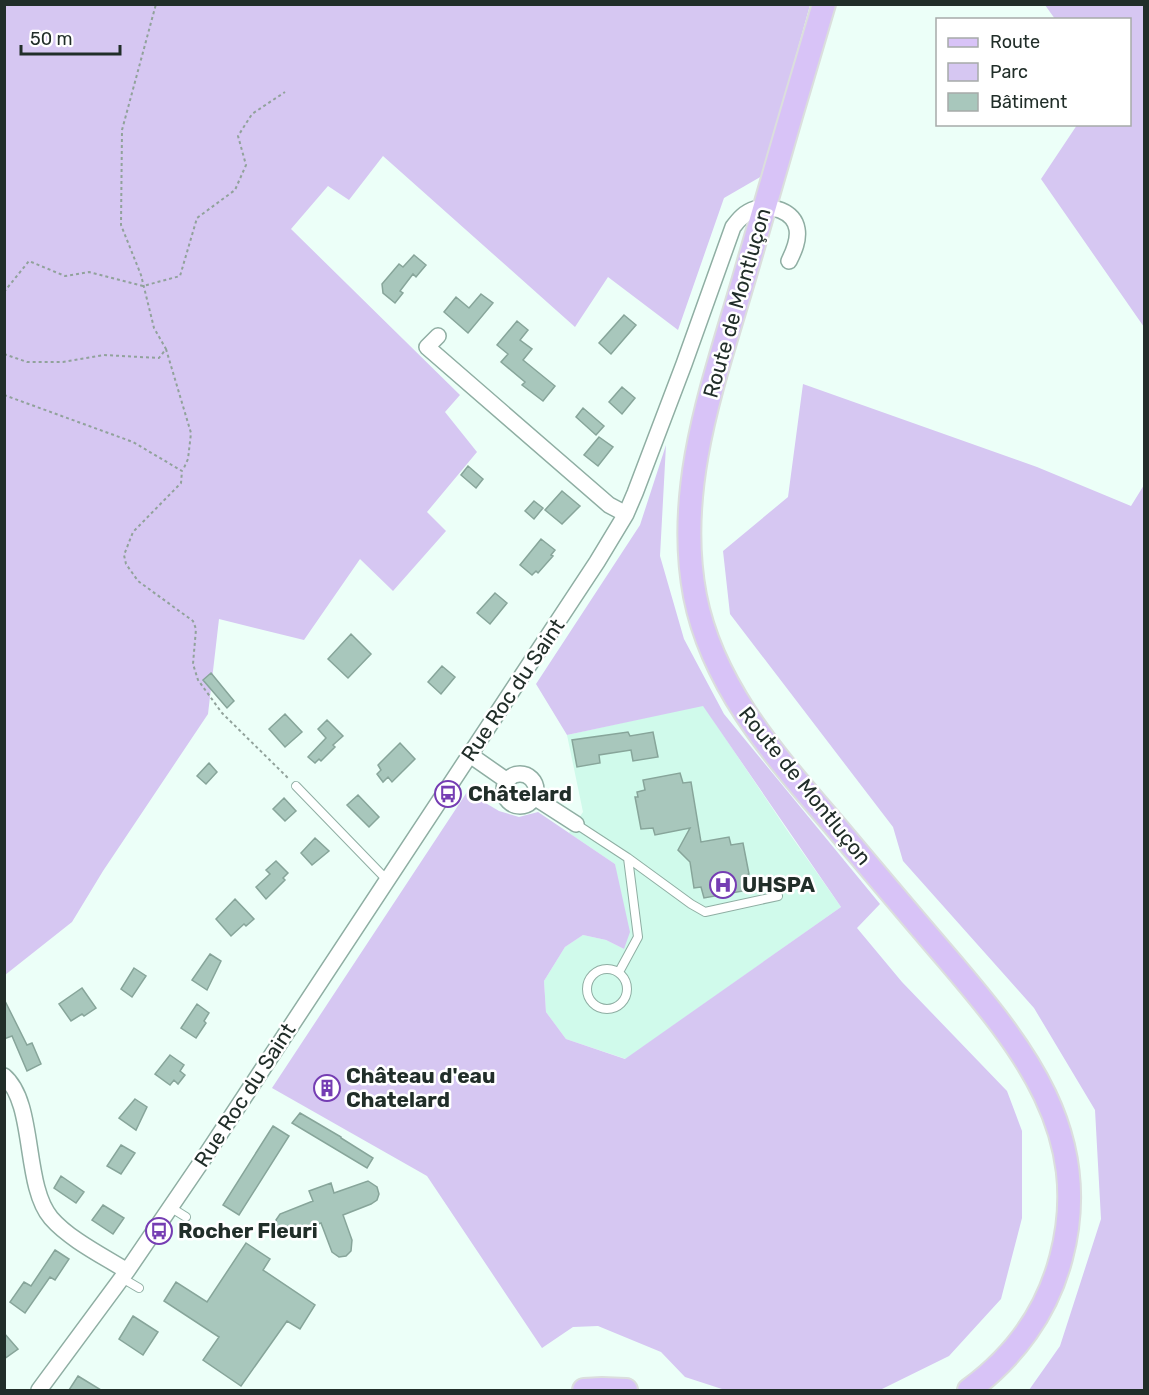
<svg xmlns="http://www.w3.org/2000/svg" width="1149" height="1395" font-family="Rubik,sans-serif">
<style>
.built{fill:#d0faeb}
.green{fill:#d6c7f2}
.building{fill:#a8c7bc;stroke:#87a59a;stroke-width:1.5}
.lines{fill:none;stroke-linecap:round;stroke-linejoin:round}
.service-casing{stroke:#8faea3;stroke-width:10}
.minor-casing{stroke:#8faea3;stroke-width:18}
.primary-casing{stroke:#dbdedd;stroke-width:26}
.path{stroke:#91a29b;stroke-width:2;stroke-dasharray:3 3;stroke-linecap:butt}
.service{stroke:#fff;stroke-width:8}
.minor{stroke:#fff;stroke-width:15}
.primary{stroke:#d8c3f7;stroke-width:22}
.labels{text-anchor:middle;stroke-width:5;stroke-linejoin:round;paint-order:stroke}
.street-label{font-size:21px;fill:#212e29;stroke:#fff}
.poi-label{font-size:21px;font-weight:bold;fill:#212e29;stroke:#fff;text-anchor:start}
</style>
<rect width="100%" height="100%" fill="#ecfff8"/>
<!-- built -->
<path class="built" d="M703,705L789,833L841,907L626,1059L566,1039L546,1012L544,981L565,947L583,935L606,940L624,949L615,864L569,833L583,812L567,735Z"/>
<!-- green -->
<path class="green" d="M4,5H810L762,176L724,198L678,330L608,277L575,327L383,156L349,200L328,186L291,229L460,395L445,412L477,452L427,512L446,531L393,591L360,559L304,640L219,619L208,714L103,871L72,922L5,975Z
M1045,5H1144V327L1041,179L1077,125L1130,124V20L1055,19Z
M803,384L1037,467L1131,506L1144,485V1390H1029L1060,1346L1101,1219L1095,1110L1034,1008L903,861L893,827L730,614L723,551L788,497Z
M666,445L660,556L684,639L724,714L880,904L857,928L902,982L1007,1091L1022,1131V1218L1001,1299L949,1356L882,1389H722L685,1377L661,1352L598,1326L573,1327L542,1348L427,1176L272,1088L467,792L499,811L519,817L538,812L615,864L630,932L624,949L606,940L583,935L565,947L544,981L546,1012L566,1039L625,1059L841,907L703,706L567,735L536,684L640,525Z"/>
<!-- building -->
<path class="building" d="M414,255L426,265L416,277L413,274L400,291L403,293L395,303L383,293L382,284L399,264L403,267Z
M481,294L493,303L468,333L444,312L456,297L469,308Z
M624,315L636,325L611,354L599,343Z
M517,321L528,330L520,340L532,349L523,360L555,386L543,401L522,385L525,382L501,362L508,354L497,345Z
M622,387L635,398L622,414L609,402Z
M583,408L604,426L596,435L576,417Z
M599,437L613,447L598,466L584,455Z
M468,466L483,479L476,488L461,475Z
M562,491L580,506L562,524L545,510Z
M534,501L543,508L534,519L525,511Z
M541,539L555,550L551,555L553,556L538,573L536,571L532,575L520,565Z
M495,593L507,603L490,624L477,613Z
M351,634L371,654L348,678L328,659Z
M442,666L455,677L441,694L428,682Z
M211,673L234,701L227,708L203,680Z
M285,714L302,732L285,747L269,729Z
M327,720L343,736L333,745L335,747L321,761L319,759L315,763L308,757L326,738L318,729Z
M628,732L630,736L653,732L658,757L633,761L631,750L599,755L600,763L577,767L572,740Z
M400,743L415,759L392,782L388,777L383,782L377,774L381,770L378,765Z
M209,763L217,772L206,784L197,776Z
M680,773L683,783L691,782L701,842L729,837L731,845L743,843L749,874L746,875L747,881L742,882L743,891L704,898L701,887L694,888L690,862L678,850L690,828L655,835L653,828L641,829L635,797H638L637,792L645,790L643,780Z
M358,795L379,817L369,827L347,805Z
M284,798L296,811L285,821L273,809Z
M315,838L329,851L312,865L301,853Z
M276,861L288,873L283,878L285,880L266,899L256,887L270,874L266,870Z
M235,899L254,919L246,926L244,924L231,936L216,919Z
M210,954L221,961L207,990L192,980Z
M134,968L146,976L132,997L121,989Z
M82,988L96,1008L84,1016L82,1014L71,1021L59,1004Z
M4,999L27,1045L32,1043L41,1064L27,1071L12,1036L4,1039Z
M197,1004L209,1013L204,1021L206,1023L196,1038L181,1028Z
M170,1055L184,1065L180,1071L185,1075L178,1084L174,1080L170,1085L155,1074Z
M135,1099L147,1107L136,1130L119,1118Z
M300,1113L341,1137V1138L373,1158L367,1168L292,1123Z
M273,1126L289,1136L239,1215L223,1205Z
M121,1145L135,1153L121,1174L107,1166Z
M61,1176L84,1192L76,1203L54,1188Z
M368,1181L377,1187L379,1194L377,1200L371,1204L343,1215L352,1240L351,1251L346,1256L339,1257L332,1252L321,1223L292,1233H283L278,1229L276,1220L280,1214L313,1201L309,1191L331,1183L334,1193Z
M103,1205L124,1218L113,1234L92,1220Z
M246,1243L270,1259L263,1270L315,1305L300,1329L287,1321L241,1386L203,1360L219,1337L164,1301L176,1282L207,1302Z
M55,1250L69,1259L55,1280L50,1277L25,1313L10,1302L24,1282L31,1286Z
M133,1316L158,1332L143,1355L119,1339Z
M4,1333L18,1349L4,1359Z
M78,1376L101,1390H69Z"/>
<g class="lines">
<defs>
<path id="service" d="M296,786L387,880
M576,824L628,858L638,937L619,972
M628,858L691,904L705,912L778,896
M587 989a20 20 0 1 1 40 0a20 20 0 1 1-40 0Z
M170,1207L186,1217
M122,1278L139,1288"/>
<path id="minor" d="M438,336L427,347L609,505L626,514
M470,755L506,780
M504 790a16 16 0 1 1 32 0a16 16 0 1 1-32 0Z
M534,797L576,824
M4,1076C36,1103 23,1185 51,1218C69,1239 103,1256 127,1271
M39,1390L127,1271L202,1161L597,562L626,514L635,493L684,364L733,227C739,219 745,212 755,209C771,204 794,211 797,229C799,240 794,251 789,261"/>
<path id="primary" d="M824,4C797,94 771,185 745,275C715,379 674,486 695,596C713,688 777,758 836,827C873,871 910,915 947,958C1023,1047 1094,1134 1061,1258C1047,1312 1014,1357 969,1390
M584,1390L602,1389L626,1390"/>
</defs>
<!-- service casing -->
<use href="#service" class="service-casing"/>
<!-- minor casing -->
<use href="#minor" class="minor-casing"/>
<!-- primary casing -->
<use href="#primary" class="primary-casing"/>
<!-- path -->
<path class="path" d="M4,292L29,261L65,276L89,272L143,286L180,276L197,218L235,190L246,165L238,136L252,114L285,92
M166,349L191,433L188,459L183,470
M4,354L27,362H63L104,355L159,358L166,349L154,328L141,275L121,225L122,130L156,4
M4,395L133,442L182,471L181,483L133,532L124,555L126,564L138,581L193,621L196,629L193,664L198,680L222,713L288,778"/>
<!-- service -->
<use href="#service" class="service"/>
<!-- minor -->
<use href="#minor" class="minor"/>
<!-- primary -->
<use href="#primary" class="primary"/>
</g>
<!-- icons -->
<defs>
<symbol id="bus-ring" viewBox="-11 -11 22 22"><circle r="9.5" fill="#fff" stroke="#753db3" stroke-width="1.5"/><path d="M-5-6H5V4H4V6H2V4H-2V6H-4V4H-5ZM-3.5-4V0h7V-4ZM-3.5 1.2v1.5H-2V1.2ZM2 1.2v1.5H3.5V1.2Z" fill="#753db3"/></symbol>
<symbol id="hospital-ring" viewBox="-11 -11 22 22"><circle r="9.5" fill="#fff" stroke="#753db3" stroke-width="1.5"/><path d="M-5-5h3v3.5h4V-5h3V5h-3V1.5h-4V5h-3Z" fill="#753db3"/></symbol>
<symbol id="building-ring" viewBox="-11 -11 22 22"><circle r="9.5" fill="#fff" stroke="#753db3" stroke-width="1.5"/><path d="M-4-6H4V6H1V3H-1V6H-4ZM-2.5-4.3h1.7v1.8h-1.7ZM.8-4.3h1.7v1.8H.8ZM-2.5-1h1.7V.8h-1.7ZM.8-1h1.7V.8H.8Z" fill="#753db3"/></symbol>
</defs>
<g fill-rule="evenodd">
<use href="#bus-ring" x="433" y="779" width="30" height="30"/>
<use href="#hospital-ring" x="708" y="870" width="30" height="30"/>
<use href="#building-ring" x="312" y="1073" width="30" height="30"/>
<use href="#bus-ring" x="144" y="1216" width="30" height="30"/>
</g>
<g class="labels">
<!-- street labels -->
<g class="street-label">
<text transform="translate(737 303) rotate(-74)" y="7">Route de Montluçon</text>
<text transform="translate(513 690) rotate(-56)" y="7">Rue Roc du Saint</text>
<text transform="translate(805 786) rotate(51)" y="7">Route de Montluçon</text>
<text transform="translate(245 1095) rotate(-57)" y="7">Rue Roc du Saint</text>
</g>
<!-- poi labels -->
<g class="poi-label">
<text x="468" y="801">Châtelard</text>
<text x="742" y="892">UHSPA</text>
<text x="346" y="1083">Château d'eau<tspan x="346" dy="24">Chatelard</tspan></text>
<text x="178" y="1238">Rocher Fleuri</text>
</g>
</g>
<!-- border -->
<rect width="1149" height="1395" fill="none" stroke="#212e29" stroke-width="12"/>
<!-- legend -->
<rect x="936" y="18" width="195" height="108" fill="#ffffff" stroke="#a6aba9" stroke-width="1.5"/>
<rect x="948" y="38" width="30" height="9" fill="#d8c3f7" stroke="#a6aba9" stroke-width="1.5"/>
<text x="990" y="48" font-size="18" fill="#212e29">Route</text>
<rect x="948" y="63" width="30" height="18" fill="#d6c7f2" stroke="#a6aba9" stroke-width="1.5"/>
<text x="990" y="78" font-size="18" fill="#212e29">Parc</text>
<rect x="948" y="93" width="30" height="18" fill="#a8c7bc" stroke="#a6aba9" stroke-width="1.5"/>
<text x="990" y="108" font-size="18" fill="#212e29">Bâtiment</text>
<!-- scale -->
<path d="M21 45v9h99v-9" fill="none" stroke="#212e29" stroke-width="3"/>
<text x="30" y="45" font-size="18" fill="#212e29" stroke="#ffffff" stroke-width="4.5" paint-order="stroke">50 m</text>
</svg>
